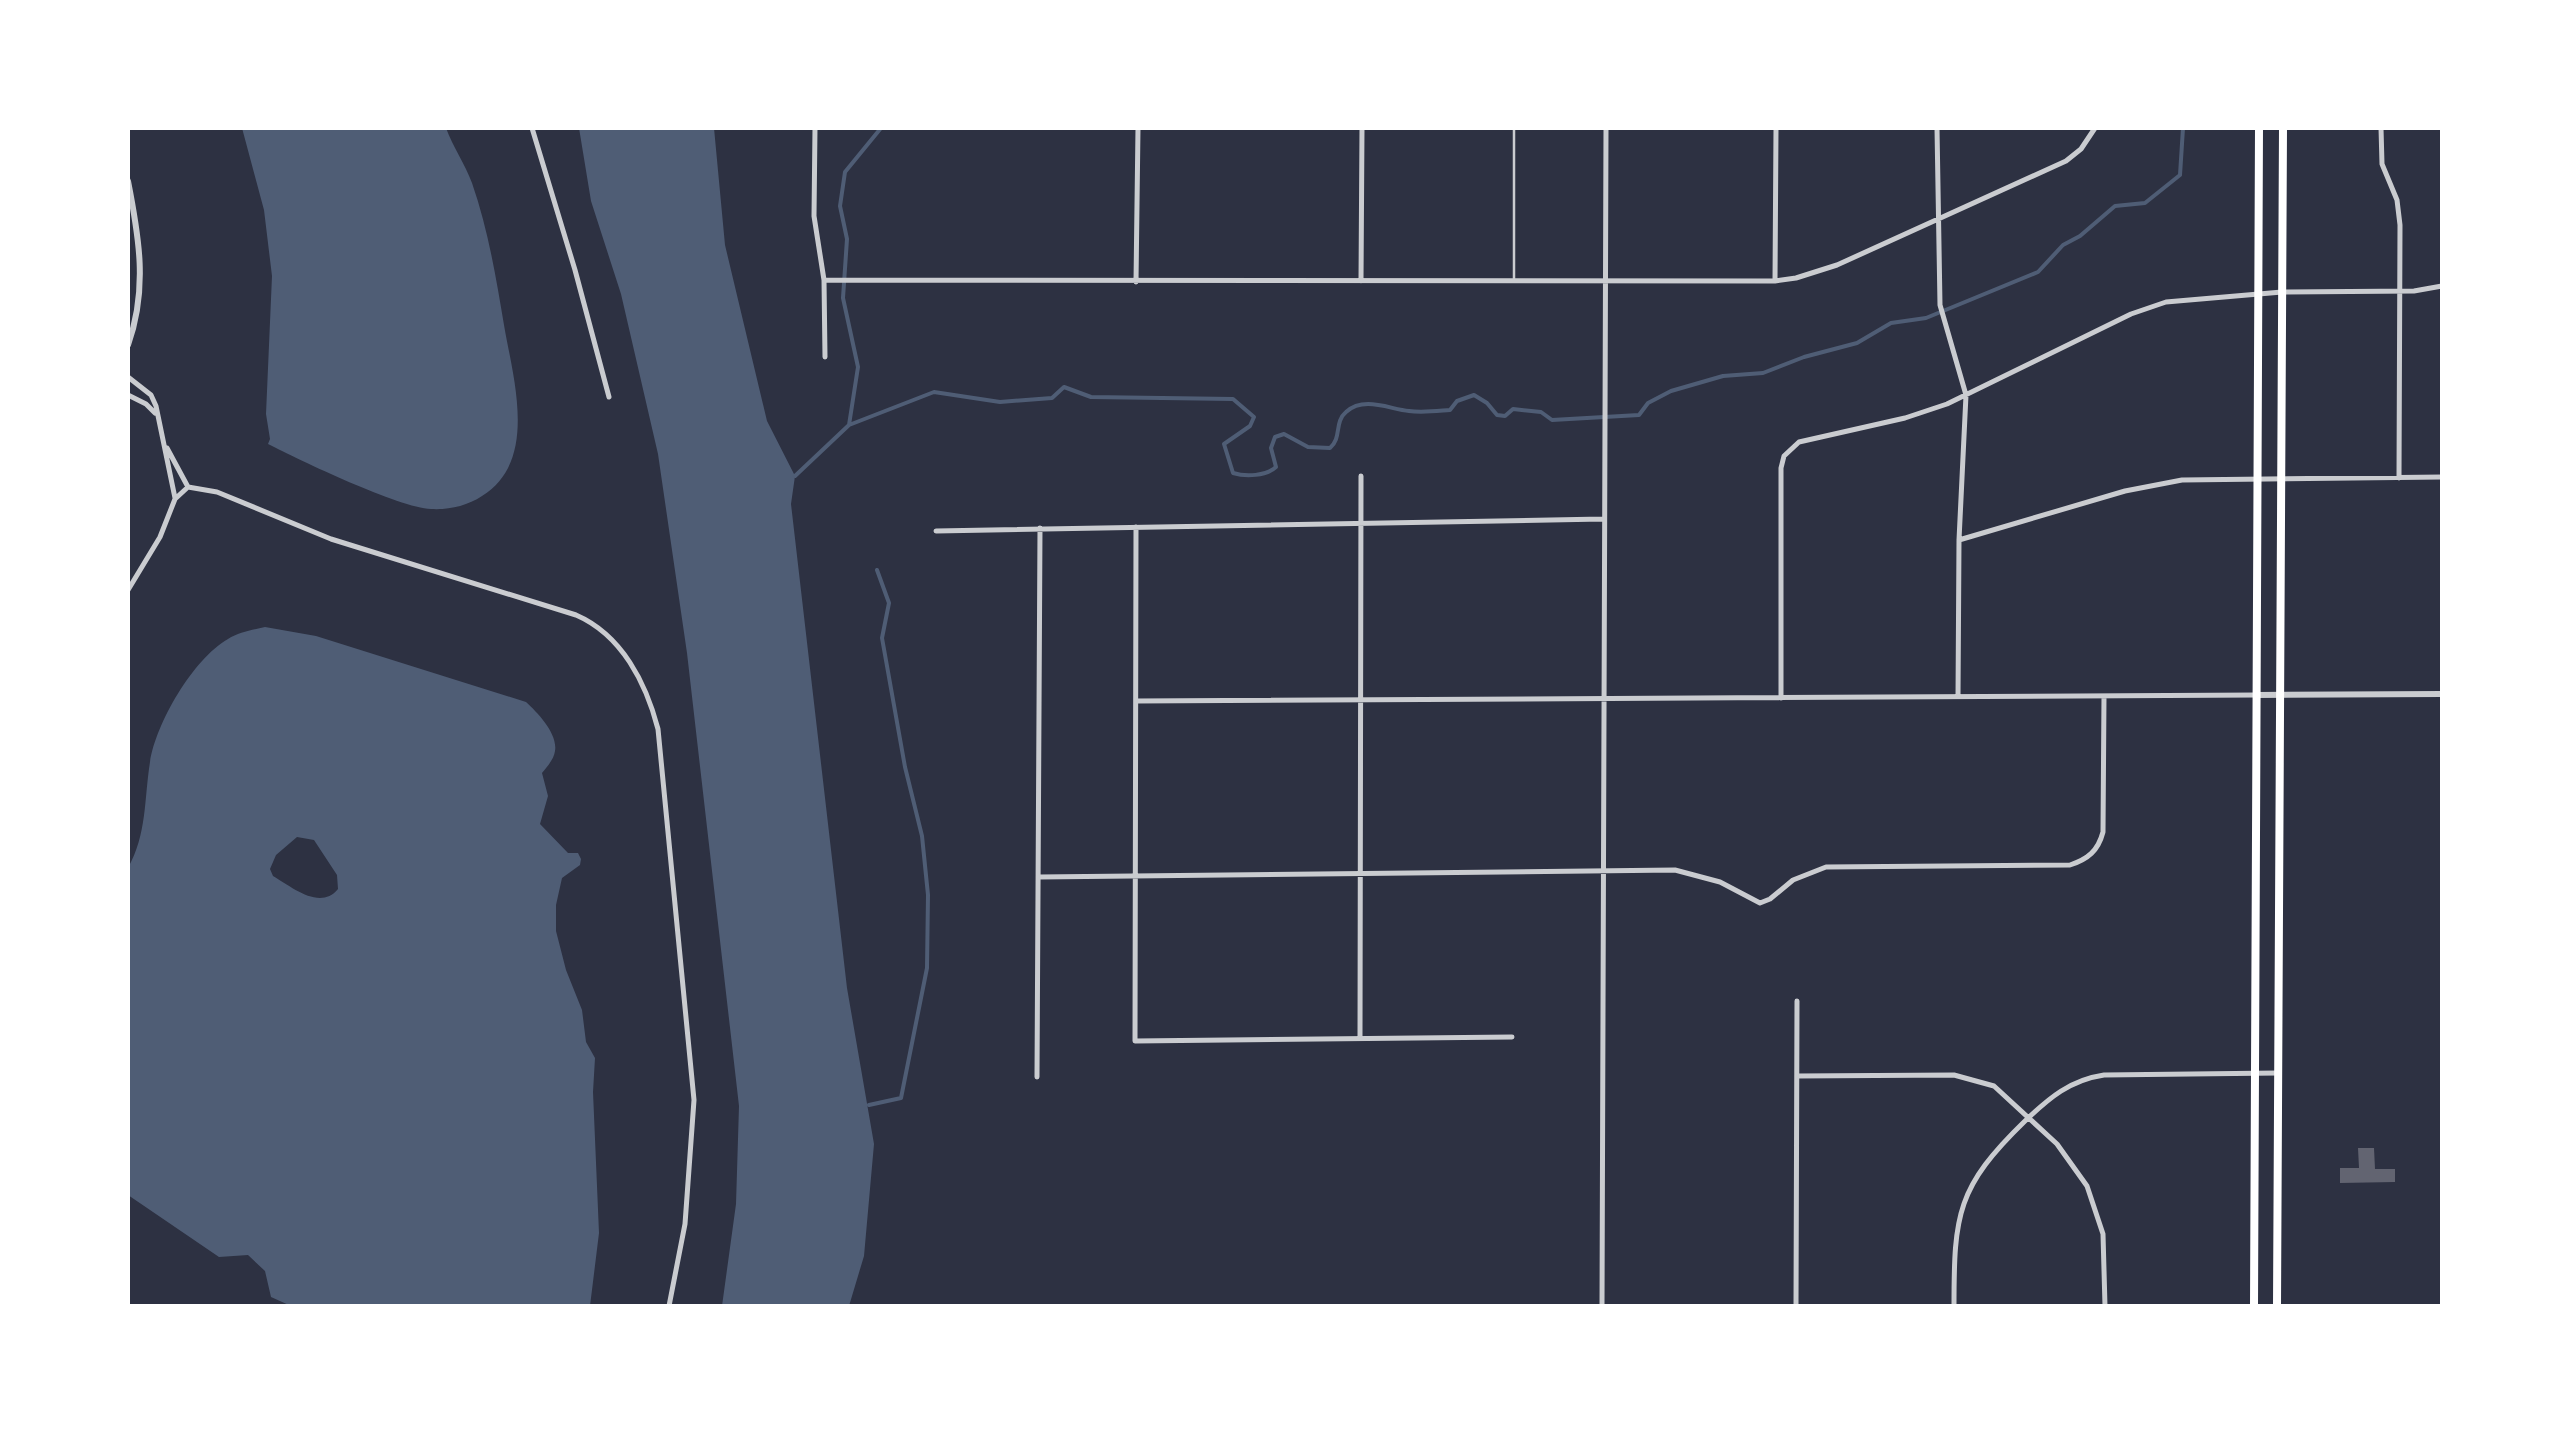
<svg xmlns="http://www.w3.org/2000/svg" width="2570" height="1434" font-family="Barlow,sans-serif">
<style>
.water{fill:#4f5d75;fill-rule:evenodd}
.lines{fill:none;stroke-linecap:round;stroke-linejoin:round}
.stream{stroke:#4f5d75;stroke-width:4}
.building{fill:#626471}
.service{stroke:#caccd0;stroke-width:2.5}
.minor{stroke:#caccd0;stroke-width:5}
.tertiary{stroke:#caccd0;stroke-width:6}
.primary{stroke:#fff;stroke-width:8}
</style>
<rect width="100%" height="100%" fill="#2d3142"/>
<!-- water -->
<path class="water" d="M242,128H446C453,147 465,164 472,183C488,229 496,277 504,325C513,378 539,461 482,496C467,506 449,510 431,509C400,508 299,460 268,444L270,439L266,414L272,276L264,210Z
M579,128H714L725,245L767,421L795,476L791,504L847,988L874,1144L864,1256L849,1306H722L736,1204L739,1106L687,653L658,454L621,294L591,201Z
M265,627L316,636L526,702C538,713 558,734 555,751C554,759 547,767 542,773L548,796L540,824L568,853H578L581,859L580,865L562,878L556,905V931L566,970L582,1010L586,1042L595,1058L593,1092L599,1233L590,1306H291L271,1297L265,1271L248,1255L219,1257L128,1195V868C147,834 144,800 150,762C156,723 193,659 228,639C239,632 252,630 265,627ZM297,837L314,840L337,875L338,889C320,911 292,887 273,876L270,869L276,855Z"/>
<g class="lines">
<!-- stream -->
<path class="stream" d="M849,425L858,367L843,298L847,239L840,206L845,172L881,128
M795,476L849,425L934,392L1000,402L1052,398L1064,387L1091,397L1233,399L1254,417L1250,426L1224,444L1233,473C1246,477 1266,476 1276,467L1271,448L1275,437L1284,434L1308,447L1330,448C1342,438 1334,422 1346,412C1364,396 1389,409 1409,411C1422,413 1437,411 1450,410L1457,401L1474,395L1487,403L1497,415L1505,416L1513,409L1541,412L1552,420L1639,415L1648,403L1671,391L1723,376L1763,373L1804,357L1857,343L1891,323L1926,318L2038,272L2063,245L2080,236L2115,206L2145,203L2180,175L2183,128
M869,1105L901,1098L927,968L928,895L922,836L905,767L882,638L889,603L877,570"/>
</g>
<!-- building -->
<path class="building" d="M2358,1148H2374L2375,1169H2395V1182L2340,1183V1168H2359Z"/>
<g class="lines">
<!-- service -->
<path class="service" d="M1514,280V128"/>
<!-- minor -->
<path class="minor" d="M532,128L575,270L609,397
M815,128L814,216L824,280L825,357
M1937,128L1940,305L1966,395L1959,540L1958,697
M2381,128L2382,164L2397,200L2400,225L2399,478
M824,280L1775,281L1796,278L1837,265L2066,161L2081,149L2095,128
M1361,281L1362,128
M1775,281L1776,128
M1136,282L1138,128
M128,377L151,395L156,406L175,498
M128,395L146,404L155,413
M167,448L188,487
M1136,527L1135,1041L1512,1037
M936,531L1603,519
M1959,540L2125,491L2182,480L2442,477
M128,590L160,537L175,499L188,487L217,492L331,539L576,615C622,635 646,683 658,729L694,1100L685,1224L669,1306
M1781,698V468L1784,456L1799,442L1905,418L1947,404L2131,314L2166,302L2282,292L2414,291L2442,286
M1136,701L2257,695
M1039,877L1675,870L1720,882L1760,903L1770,899L1793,880L1826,867L2070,865C2088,859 2098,851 2103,832L2104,696
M1360,1038L1361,476
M1797,1076L1954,1075L1994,1086L2057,1144L2087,1186L2103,1234L2105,1306
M1037,1077L1040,528
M1602,1306L1606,128
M1796,1306L1797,1001
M1954,1306C1954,1214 1957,1187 2025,1121C2049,1098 2070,1080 2104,1075L2278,1073"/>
<!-- tertiary -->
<path class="tertiary" d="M128,181C139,237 148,289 128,345
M2257,695L2442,694"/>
<!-- primary -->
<path class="primary" d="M2254,1306L2259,128
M2277,1306L2283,128"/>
</g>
<!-- border -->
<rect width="2570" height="1434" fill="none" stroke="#ffffff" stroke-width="260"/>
</svg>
